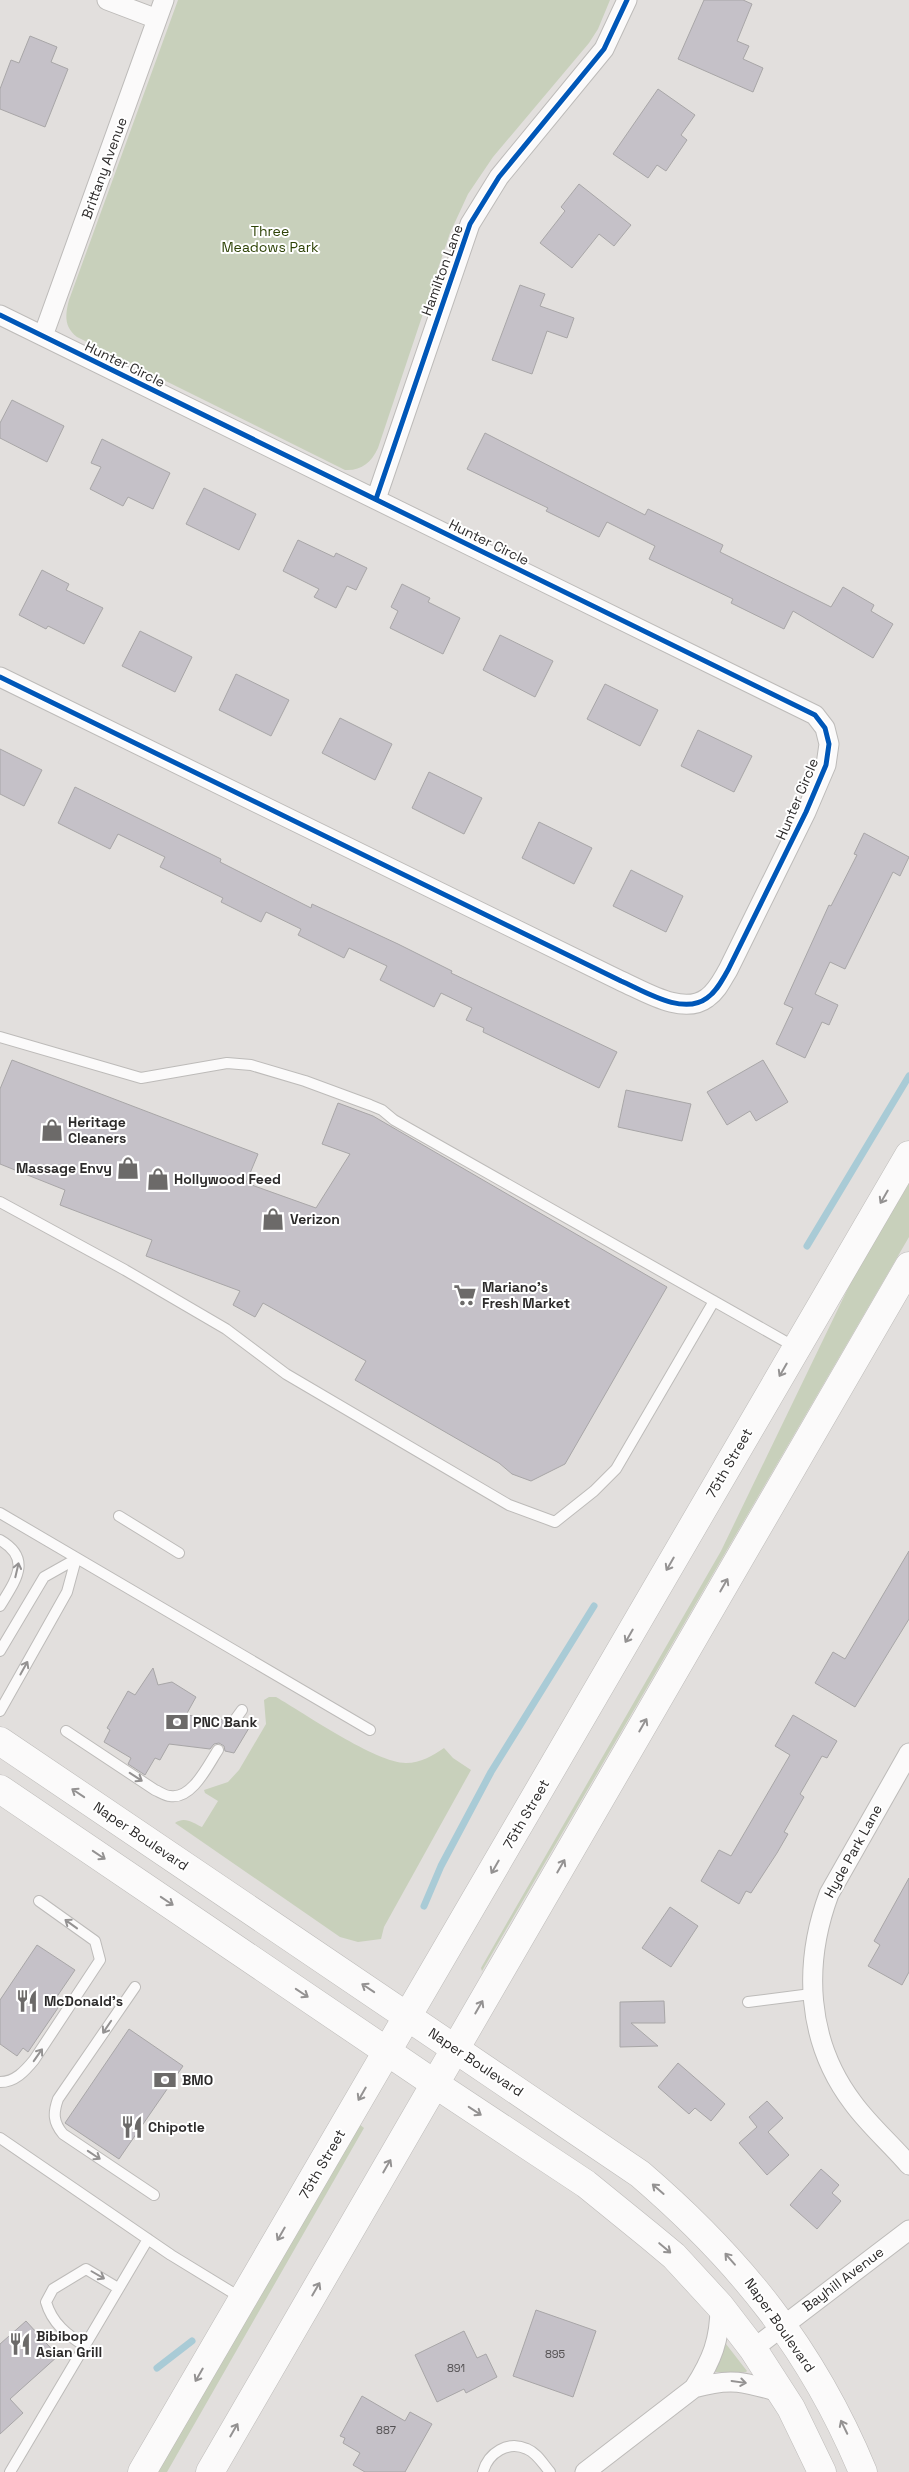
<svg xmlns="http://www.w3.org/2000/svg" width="909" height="2472" font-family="'Space Grotesk',sans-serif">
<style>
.green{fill:#c8d0bb}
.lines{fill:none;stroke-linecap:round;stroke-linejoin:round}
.stream{stroke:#a9cbd6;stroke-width:7}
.building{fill:#c5c1c8;stroke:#a8a6a7}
.service-casing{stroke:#bdbbb9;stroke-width:12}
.minor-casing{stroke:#bdbbb9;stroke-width:21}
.secondary-casing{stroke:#bdbbb9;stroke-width:29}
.service{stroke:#fbfafa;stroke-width:10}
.minor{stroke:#fbfafa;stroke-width:19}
.secondary{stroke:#fbfafa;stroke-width:28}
.cycleway-casing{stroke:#fff;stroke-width:8}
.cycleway{stroke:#0057b8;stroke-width:5}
.oneway{stroke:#949292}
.labels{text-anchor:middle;stroke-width:4;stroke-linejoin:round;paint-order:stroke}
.number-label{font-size:11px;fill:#535052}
.street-label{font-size:14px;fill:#2d2b2b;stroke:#fff}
.park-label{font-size:14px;fill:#2e4306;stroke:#fff}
.poi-label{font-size:14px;font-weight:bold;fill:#2d2b2b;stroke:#fff;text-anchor:start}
</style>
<rect width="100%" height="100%" fill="#e2dfdd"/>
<!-- green -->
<path class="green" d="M178,0H610L598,29L589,43L493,157L468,194L450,233L378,448C371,463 361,471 345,470L77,337C64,327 65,315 69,300Z
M909,1183V1237L482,1971L481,1968L721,1551L852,1280Z
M269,1697H276C304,1713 376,1763 406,1763C421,1763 432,1756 444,1748L453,1758L471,1770L384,1927L381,1939L358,1942L340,1937L175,1823C185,1816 193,1823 202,1827L218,1801L205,1793L204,1790L228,1782L239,1770L266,1724L264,1700Z
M359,2124L364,2128L167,2472H156Z
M726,2344L747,2371L746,2372H715Z"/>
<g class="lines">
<!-- stream -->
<path class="stream" d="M807,1246L909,1076
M424,1906L441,1866L491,1772L594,1606
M157,2368L192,2341"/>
</g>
<!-- building -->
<path class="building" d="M704,0H743L752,4L737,41L749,46L743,59L763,68L753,92L678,59Z
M30,36L57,47L51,62L68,69L45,127L0,109V89L11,60L19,63Z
M658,89L695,115L681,135L687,140L666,171L657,165L648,178L613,154Z
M579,184L631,225L614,246L599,234L572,268L540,243L565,211L561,207Z
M520,285L545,294L540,306L574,318L567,338L547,331L532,374L492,360Z
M12,400L64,426L47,462L0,438V423Z
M485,433L645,515L648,509L723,545L720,552L831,607L843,587L874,605L871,611L893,624L873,658L793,611L784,629L731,603L733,599L649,559L655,546L607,522L599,537L546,511L548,508L467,469Z
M102,439L170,473L153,509L128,497L123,506L90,489L101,467L91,463Z
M204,488L256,514L239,550L186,524Z
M298,540L334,557L336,553L367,568L356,590L347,586L336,608L314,597L319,589L283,571Z
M42,570L69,584L66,590L103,608L84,644L48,626L46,629L19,615Z
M402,584L430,598L428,602L460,618L443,654L390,628L398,611L391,607Z
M140,631L192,657L175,692L122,666Z
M500,635L553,661L535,697L483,670Z
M236,674L289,700L271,736L219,710Z
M605,684L658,710L640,746L587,719Z
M340,718L392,744L375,780L322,753Z
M698,730L752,756L734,792L681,766Z
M0,749L42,770L24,806L0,794Z
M429,772L482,798L464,834L412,808Z
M75,787L221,859L220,862L311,908L312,904L398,944L452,971L451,973L617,1052L599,1088L483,1032L484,1028L466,1020L472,1008L441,993L434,1007L380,980L387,966L349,948L344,958L298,935L301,929L266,912L261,922L221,902L223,898L160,867L165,857L118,834L110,849L58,823Z
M539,822L592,848L574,884L522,858Z
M864,833L909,857L900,876L893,872L845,969L830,962L815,994L838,1005L829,1025L822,1022L805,1058L776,1044L793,1008L784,1004L829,905L831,906L857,855L854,854Z
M631,870L683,896L666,932L613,906Z
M12,1060L258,1154L246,1183L316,1208L350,1154L322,1144L338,1103L373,1116L667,1287L565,1464L531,1481L512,1474L499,1463L355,1380L366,1361L263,1303L255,1317L233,1305L240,1291L146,1256L152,1240L60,1205L65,1190L0,1164V1089Z
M763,1060L788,1102L756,1121L750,1111L727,1125L707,1092Z
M626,1090L691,1104L682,1141L618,1127Z
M909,1551V1619L855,1707L815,1683L833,1652L845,1659Z
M153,1668L158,1685L172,1682L196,1697L186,1715L227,1720L228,1724L233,1728L237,1727L242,1722L252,1723L234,1753L225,1751L224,1746L219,1743L214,1744L210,1749L169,1744L160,1760L155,1758L145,1775L128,1764L131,1758L104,1742L110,1730L107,1728L128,1691L135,1695Z
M793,1715L837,1741L827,1758L822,1756L800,1794L804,1797L784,1832L788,1834L777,1853L751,1893L746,1891L739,1904L701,1881L719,1850L731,1856L790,1755L775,1746Z
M909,1878V1972L902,1985L868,1966L880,1945L874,1941Z
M670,1907L698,1926L671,1967L642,1948Z
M37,1945L75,1970L54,2001L60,2005L28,2052L23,2048L17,2056L0,2044V2000Z
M664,2001L665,2023H631L658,2046L620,2047V2002Z
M129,2029L183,2066L119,2159L65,2123Z
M678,2063L725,2104L711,2121L695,2108L689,2114L658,2087Z
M767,2101L783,2118L768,2132L789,2155L767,2175L739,2143L757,2127L749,2117Z
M821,2169L839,2185L832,2193L841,2201L817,2229L790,2205Z
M536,2310L596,2331L573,2397L513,2376Z
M26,2321L58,2356L10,2399L23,2413L0,2434V2344Z
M464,2331L477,2358L486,2354L497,2377L466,2393L464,2389L437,2402L415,2355Z
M362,2396L405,2421L410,2412L432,2424L405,2472H365L353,2465L360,2453L343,2443L345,2438L340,2436Z"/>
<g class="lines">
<defs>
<path id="service" d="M0,1037L141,1078L227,1063L251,1065L305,1081L370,1105L382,1110L394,1120L795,1347
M0,1202L125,1270L226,1329L286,1374L509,1505L555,1522L594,1491L616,1469L714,1301
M0,1513L370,1730
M119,1516L179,1553
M0,1540C33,1559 15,1581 0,1606
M0,1651L44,1577L76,1559
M0,1711L67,1592L76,1559
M234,1721L242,1710
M66,1731L155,1790C160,1792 165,1796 170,1796C192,1800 208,1765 218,1750
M135,1987L58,2099C53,2113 53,2122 63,2134L154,2195
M748,2002L811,1994
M0,2082C15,2082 25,2071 34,2060L100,1960L95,1941L39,1901
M0,2138L171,2255L243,2299
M85,2346C67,2335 52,2323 46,2302L53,2289L86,2269L118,2288
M10,2472L148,2239
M483,2472C488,2453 508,2440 527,2449C537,2453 543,2464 550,2472"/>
<path id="minor" d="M107,0L157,19
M0,315L815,715L825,728L829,744L826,765L806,812L728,970C722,980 717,991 707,998C683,1016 644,991 621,981L0,677
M43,336L164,0
M376,499L470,224L499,177L604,49L627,0
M909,1753L829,1894C803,1964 806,2041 853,2103C869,2125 891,2144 909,2165
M753,2349L909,2230
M694,2388C712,2360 720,2340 720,2306
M585,2472L694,2388C731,2377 746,2382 782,2393"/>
<path id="secondary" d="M0,1741L640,2174C740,2260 812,2349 863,2472
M0,1789L435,2084L586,2184L650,2236L674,2256L720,2306L753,2349L791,2408L822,2472
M142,2472L909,1155
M210,2472L909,1266"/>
</defs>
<!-- service casing -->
<use href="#service" class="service-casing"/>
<!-- minor casing -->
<use href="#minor" class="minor-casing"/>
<!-- secondary casing -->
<use href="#secondary" class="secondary-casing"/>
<!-- service -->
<use href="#service" class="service"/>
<!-- minor -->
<use href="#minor" class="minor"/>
<!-- secondary -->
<use href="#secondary" class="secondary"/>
<defs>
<path id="cycleway" d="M0,315L815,715L825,728L829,744L826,765L806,812L728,970C722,980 717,991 707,998C683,1016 644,991 621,981L0,677
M376,499L470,224L499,177L604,49L627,0"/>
</defs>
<!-- cycleway casing -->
<use href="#cycleway" class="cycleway-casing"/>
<!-- cycleway -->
<use href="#cycleway" class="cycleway"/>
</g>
<!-- one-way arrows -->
<defs><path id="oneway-shaft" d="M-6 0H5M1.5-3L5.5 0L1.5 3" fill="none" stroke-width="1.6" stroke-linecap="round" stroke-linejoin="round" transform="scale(1.25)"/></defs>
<g class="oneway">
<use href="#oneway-shaft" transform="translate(884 1197) rotate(120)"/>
<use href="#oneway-shaft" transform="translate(783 1370) rotate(120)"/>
<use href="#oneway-shaft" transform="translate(670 1564) rotate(120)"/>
<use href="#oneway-shaft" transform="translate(17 1570) rotate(-77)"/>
<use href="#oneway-shaft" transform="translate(724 1585) rotate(-60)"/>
<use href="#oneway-shaft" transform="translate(629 1636) rotate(120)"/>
<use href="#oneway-shaft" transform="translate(24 1668) rotate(-61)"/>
<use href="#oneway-shaft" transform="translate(643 1725) rotate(-60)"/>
<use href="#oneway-shaft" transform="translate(136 1777) rotate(33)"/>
<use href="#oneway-shaft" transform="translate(78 1793) rotate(-146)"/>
<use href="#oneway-shaft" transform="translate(99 1855) rotate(34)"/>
<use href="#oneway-shaft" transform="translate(561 1866) rotate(-60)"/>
<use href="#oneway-shaft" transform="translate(495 1867) rotate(120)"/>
<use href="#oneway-shaft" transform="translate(167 1901) rotate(34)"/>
<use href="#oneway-shaft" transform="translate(71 1924) rotate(-144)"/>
<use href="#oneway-shaft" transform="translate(368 1988) rotate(-146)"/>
<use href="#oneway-shaft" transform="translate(302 1993) rotate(34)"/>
<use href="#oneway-shaft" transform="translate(479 2007) rotate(-60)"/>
<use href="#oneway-shaft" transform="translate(107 2027) rotate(124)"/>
<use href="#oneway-shaft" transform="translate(38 2055) rotate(-55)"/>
<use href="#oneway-shaft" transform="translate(362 2094) rotate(120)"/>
<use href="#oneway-shaft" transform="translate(475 2111) rotate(33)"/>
<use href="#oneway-shaft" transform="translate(94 2155) rotate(34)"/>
<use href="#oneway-shaft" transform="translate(387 2166) rotate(-60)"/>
<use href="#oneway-shaft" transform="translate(658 2189) rotate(-139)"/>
<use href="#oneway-shaft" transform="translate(281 2234) rotate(120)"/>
<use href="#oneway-shaft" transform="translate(665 2248) rotate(40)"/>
<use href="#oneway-shaft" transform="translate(730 2259) rotate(-131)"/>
<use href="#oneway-shaft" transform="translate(98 2275) rotate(30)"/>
<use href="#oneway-shaft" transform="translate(316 2289) rotate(-60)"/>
<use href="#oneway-shaft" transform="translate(199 2375) rotate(120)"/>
<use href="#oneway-shaft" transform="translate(739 2382) rotate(8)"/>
<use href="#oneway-shaft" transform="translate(844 2427) rotate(-116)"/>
<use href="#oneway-shaft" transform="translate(234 2430) rotate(-60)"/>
</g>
<!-- icons -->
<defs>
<symbol id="shop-bare" viewBox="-9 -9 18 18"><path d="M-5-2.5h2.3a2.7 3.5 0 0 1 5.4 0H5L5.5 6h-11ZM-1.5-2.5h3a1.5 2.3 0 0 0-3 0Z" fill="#6c6a69" stroke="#fff" stroke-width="2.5" paint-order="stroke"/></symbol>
<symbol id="supermarket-bare" viewBox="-9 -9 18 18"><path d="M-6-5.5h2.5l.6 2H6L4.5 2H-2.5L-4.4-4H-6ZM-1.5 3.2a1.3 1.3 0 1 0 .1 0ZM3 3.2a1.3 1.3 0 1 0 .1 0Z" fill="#6c6a69" stroke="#fff" stroke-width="2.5" paint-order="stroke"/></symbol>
<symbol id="bank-bare" viewBox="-9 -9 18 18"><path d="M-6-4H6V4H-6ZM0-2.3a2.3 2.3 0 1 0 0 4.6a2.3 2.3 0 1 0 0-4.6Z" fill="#6c6a69" stroke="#fff" stroke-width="2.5" paint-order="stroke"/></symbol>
<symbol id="restaurant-bare" viewBox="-9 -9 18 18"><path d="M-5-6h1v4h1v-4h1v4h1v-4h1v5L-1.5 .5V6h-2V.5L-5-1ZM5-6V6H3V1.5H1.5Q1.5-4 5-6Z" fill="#6c6a69" stroke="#fff" stroke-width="2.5" paint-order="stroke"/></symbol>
</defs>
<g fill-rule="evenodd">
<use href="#shop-bare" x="36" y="1114" width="32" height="32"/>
<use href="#shop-bare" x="112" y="1152" width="32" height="32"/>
<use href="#shop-bare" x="142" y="1163" width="32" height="32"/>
<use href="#shop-bare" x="257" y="1203" width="32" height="32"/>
<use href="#supermarket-bare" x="449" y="1279" width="32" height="32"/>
<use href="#bank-bare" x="161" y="1706" width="32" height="32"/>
<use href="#restaurant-bare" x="11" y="1985" width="32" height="32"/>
<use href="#bank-bare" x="149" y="2064" width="32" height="32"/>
<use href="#restaurant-bare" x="116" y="2111" width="32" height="32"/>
<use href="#restaurant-bare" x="4" y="2328" width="32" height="32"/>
</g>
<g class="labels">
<!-- number labels -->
<g class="number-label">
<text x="555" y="2358">895</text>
<text x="456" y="2372">891</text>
<text x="386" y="2434">887</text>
</g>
<!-- street labels -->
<g class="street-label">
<text transform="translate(104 168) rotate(-70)" y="5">Brittany Avenue</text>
<text transform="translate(442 270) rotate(-70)" y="5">Hamilton Lane</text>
<text transform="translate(125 364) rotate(26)" y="5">Hunter Circle</text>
<text transform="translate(489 542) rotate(26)" y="5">Hunter Circle</text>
<text transform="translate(797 799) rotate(-67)" y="5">Hunter Circle</text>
<text transform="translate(729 1463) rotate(-60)" y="5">75th Street</text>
<text transform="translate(526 1814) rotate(-60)" y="5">75th Street</text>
<text transform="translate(141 1836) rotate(34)" y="5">Naper Boulevard</text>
<text transform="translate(853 1851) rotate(-61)" y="5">Hyde Park Lane</text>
<text transform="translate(476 2062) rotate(34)" y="5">Naper Boulevard</text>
<text transform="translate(322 2164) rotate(-60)" y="5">75th Street</text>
<text transform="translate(843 2279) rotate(-37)" y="5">Bayhill Avenue</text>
<text transform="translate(780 2325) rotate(55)" y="5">Naper Boulevard</text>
</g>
<!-- park labels -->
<g class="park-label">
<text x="270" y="236">Three<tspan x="270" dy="16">Meadows Park</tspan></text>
</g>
<!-- poi labels -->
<g class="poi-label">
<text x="68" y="1127">Heritage<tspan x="68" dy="16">Cleaners</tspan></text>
<text x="112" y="1173" text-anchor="end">Massage Envy</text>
<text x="174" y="1184">Hollywood Feed</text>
<text x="290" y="1224">Verizon</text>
<text x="482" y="1292">Mariano's<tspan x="482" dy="16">Fresh Market</tspan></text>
<text x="193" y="1727">PNC Bank</text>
<text x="44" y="2006">McDonald's</text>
<text x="182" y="2085">BMO</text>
<text x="148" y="2132">Chipotle</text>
<text x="36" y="2341">Bibibop<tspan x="36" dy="16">Asian Grill</tspan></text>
</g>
</g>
</svg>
